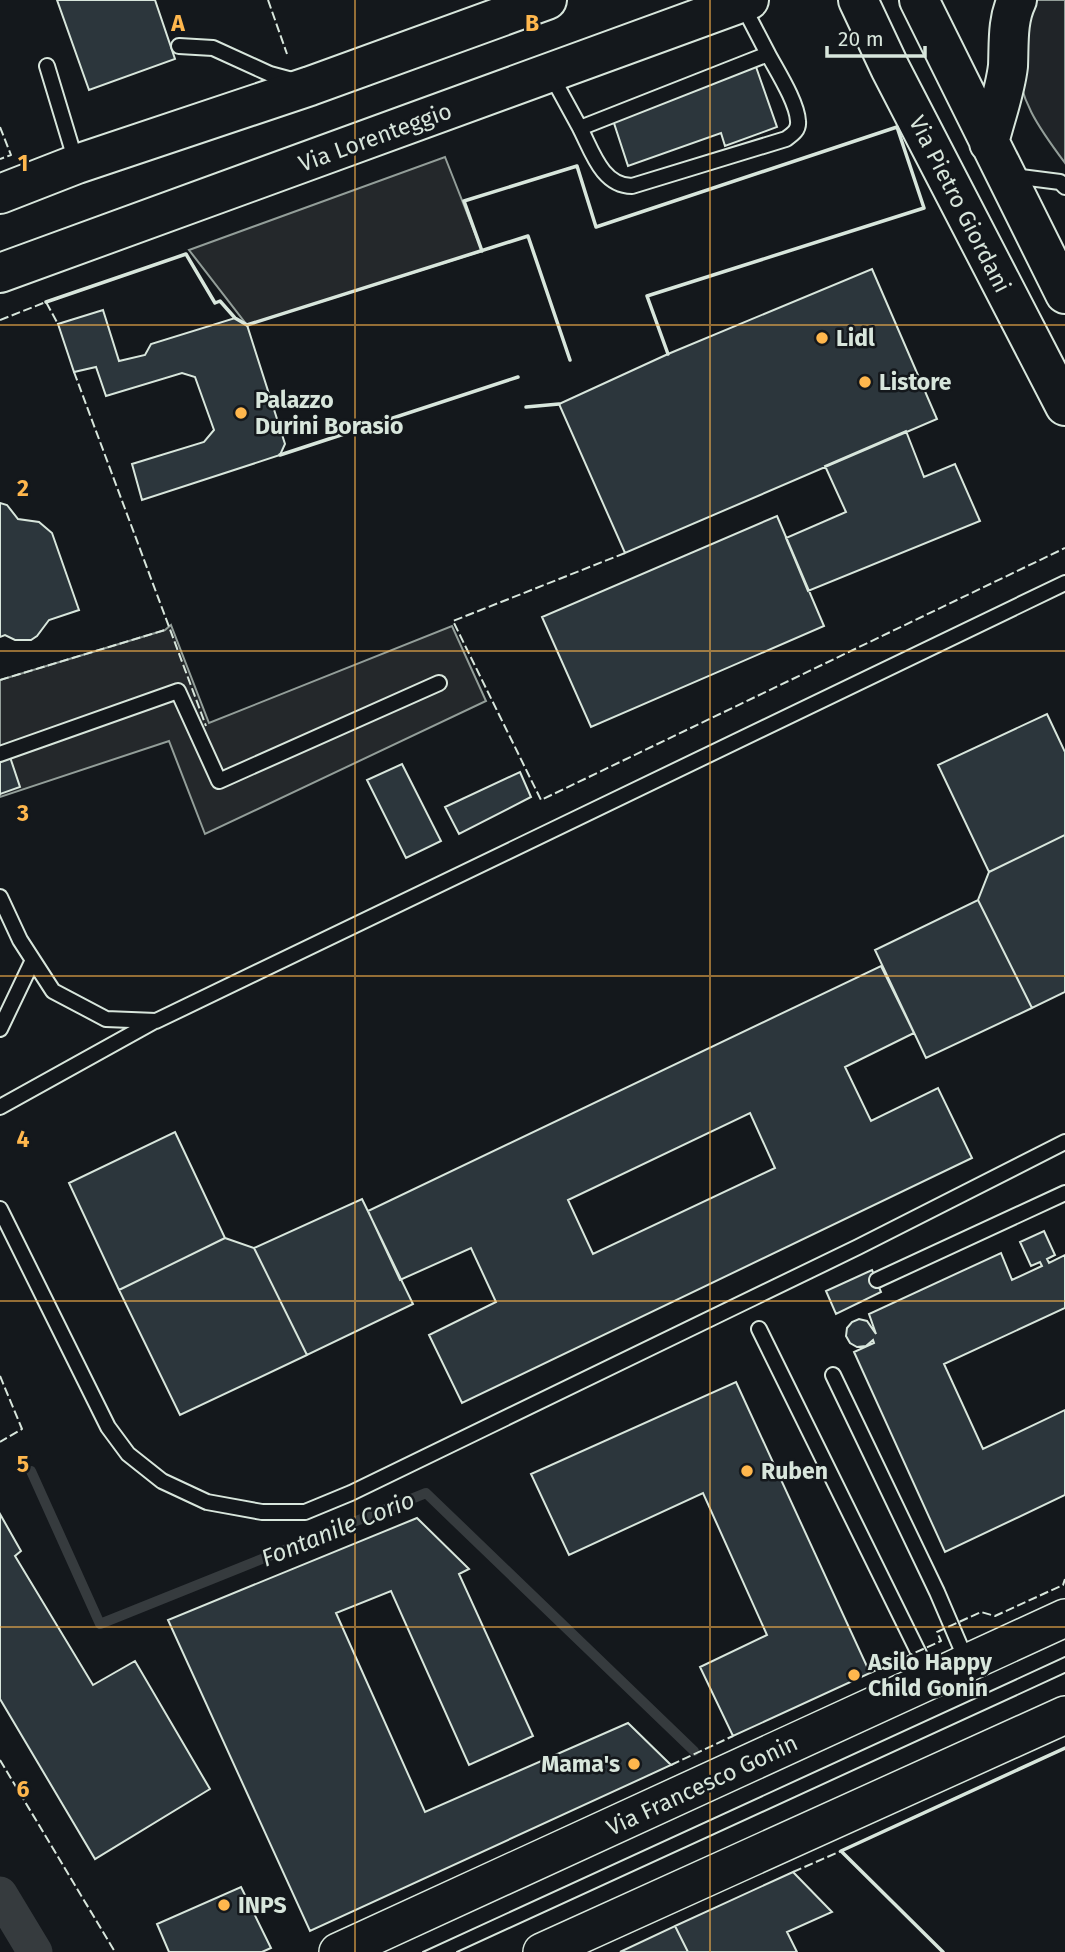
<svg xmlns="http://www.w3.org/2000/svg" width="1065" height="1952" font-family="'Fira Sans',sans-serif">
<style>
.green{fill:#202428;stroke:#939e99;stroke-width:2}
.parking{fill:#24282b;stroke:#939e99;stroke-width:2}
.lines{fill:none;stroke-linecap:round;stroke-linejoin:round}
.stream{stroke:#363b3e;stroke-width:10}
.canal{stroke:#363b3e;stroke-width:35}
.building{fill:#2c363c;stroke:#d8e6dc;stroke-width:2;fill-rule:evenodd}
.service-casing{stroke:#d8e6dc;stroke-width:18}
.tertiary-casing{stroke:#d8e6dc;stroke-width:40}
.secondary-casing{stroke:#d8e6dc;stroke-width:42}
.primary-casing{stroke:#d8e6dc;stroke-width:42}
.service{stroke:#14181c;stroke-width:14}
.tertiary{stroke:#14181c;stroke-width:37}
.secondary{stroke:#14181c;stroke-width:38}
.primary{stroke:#14181c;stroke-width:38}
.tram{stroke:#d8e6dc;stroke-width:2}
.fence{stroke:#d8e6dc;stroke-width:2;stroke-dasharray:9 3.5;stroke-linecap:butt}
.wall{stroke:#d8e6dc;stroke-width:3.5}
.grid{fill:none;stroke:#ffb74d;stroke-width:2;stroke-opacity:0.55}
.poi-dot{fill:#ffb74d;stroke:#14181c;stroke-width:2.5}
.labels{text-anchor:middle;stroke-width:5;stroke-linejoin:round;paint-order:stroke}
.street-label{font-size:23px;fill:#d8e6dc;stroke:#14181c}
.poi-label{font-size:23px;font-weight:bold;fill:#d8e6dc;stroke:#14181c;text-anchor:start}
.water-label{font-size:24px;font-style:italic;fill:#d8e6dc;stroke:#14181c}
.grid-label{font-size:23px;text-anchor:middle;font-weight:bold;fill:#ffb74d;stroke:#14181c;stroke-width:5;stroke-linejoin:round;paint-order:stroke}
</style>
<rect width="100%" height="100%" fill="#14181c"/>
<!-- green -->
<path class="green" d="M1026,0H1065V163C1041,131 1015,96 1018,54C1020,36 1024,18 1026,0Z"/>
<!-- parking -->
<path class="parking" d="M445,157L482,251L247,325L189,250Z
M171,625L209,723L452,626L486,701L205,834L169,741L0,797V680L165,630Z"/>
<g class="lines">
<!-- stream -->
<path class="stream" d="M31,1471L100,1624L426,1493L694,1751"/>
<!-- canal -->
<path class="canal" d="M0,1894L35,1952"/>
</g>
<!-- building -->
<path class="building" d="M57,0H155L175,59L89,90Z
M755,64L777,127L725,146L721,133L628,166L612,117Z
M872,269L937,419L625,553L559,404L668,354Z
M103,310L119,361L145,355L151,344L235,318L247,325L285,444L280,455L142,500L132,464L204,442L214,430L195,377L182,373L106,396L96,367L74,372L58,324Z
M906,431L924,477L955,464L980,521L808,591L786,538L846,512L825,466Z
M0,503L7,505L18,519L39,522L52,533L79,610L49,620L37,636L31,640H15L5,635L0,637Z
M777,516L824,626L591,727L542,617Z
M1047,714L1065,752V835L989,872L938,765Z
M10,757L20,787L0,794V761Z
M402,764L441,841L406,858L367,780Z
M520,772L531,797L459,834L445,807Z
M1065,835V992L1032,1008L978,900L989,872Z
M978,900L1032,1008L926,1058L875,950Z
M881,966L914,1033L845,1067L871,1121L938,1088L972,1158L462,1403L429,1335L496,1302L471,1248L400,1280L368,1211ZM750,1113L775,1168L593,1254L568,1200Z
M175,1132L225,1238L119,1290L69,1183Z
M362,1199L413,1304L307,1355L254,1248Z
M1044,1231L1055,1255L1047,1259L1049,1263L1065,1255V1308L944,1364L983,1449L1065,1410V1495L945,1552L854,1352L874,1343L873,1340L866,1346L857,1347L850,1343L846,1336L847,1328L852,1322L859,1319L867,1321L876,1334L869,1314L1001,1253L1012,1280L1042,1266L1040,1262L1031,1266L1020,1242Z
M225,1238L254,1248L307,1355L180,1415L119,1290Z
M872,1270L881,1292L836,1314L826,1291Z
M736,1382L870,1673L733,1736L700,1667L767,1635L703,1493L569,1555L531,1474Z
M0,1514L21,1551L15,1556L93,1685L135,1661L210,1789L95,1859L0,1699Z
M417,1518L469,1569L459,1574L533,1736L469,1765L391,1591L336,1613L425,1812L628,1723L671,1765L310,1931L168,1620Z
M793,1872L832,1912L787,1932L797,1952H688L675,1926Z
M241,1887L271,1948L262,1952H169L157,1924Z
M675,1926L688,1952H620Z"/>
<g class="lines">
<defs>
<path id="service" d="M179,46L213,48L270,74L296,81
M47,66L76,162
M551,75L580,128L768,54L742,4
M580,128C592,151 602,186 632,186L786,139C793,134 799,130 798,121C797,102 777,71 768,54
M1013,176L1060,182L1065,187
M0,754L178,691L219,781L439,683
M0,897L20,940L53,991L106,1019L156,1021L1065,583
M0,1029L33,960
M0,1107L155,1021
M0,1209L108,1427L128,1454L162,1481L207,1502L262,1512H305L351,1493L858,1247L1065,1142
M877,1280L1065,1193
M759,1329L931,1678
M833,1375L937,1592L967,1662"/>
<path id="tertiary" d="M338,1952L1065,1618
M542,1952L1065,1715"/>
<path id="secondary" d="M858,0L890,68L1065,406
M919,0L1065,294
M989,143C995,118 1005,92 1008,66C1009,44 1007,20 1017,0"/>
<path id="primary" d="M0,194L77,164L310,86L547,0
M0,273L749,0"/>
</defs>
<!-- service casing -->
<use href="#service" class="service-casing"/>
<!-- tertiary casing -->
<use href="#tertiary" class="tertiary-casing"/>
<!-- secondary casing -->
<use href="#secondary" class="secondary-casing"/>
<!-- primary casing -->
<use href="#primary" class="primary-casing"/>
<!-- service -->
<use href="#service" class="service"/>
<!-- tertiary -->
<use href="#tertiary" class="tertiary"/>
<!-- secondary -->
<use href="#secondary" class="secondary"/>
<!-- primary -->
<use href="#primary" class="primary"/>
<!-- tram -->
<path class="tram" d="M423,1952L1065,1657
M457,1952L1065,1673"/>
<!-- fence -->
<path class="fence" d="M268,0L287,54
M0,127L11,155L0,159
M0,320L46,302L58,324
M74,372L206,726
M625,553L453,621L541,800L1065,548
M0,680L165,630
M0,1376L22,1429L0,1442
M870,1673L941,1641L937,1632L981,1612L995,1616L1063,1585L1065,1579
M0,1760L115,1952
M671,1765L733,1736
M793,1872L841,1851"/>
<!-- wall -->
<path class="wall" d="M482,251L464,201L577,166L596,227L897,127L924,208L647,296L668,354
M46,302L186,254L215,303L220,301L235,318L247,325L528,236L570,360
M526,407L559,404
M280,455L518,377
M943,1952L841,1851L1065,1748"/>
</g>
<!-- grid -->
<path class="grid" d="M355,0V1952M710,0V1952M0,325H1065M0,651H1065M0,976H1065M0,1301H1065M0,1627H1065"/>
<!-- markers -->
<g class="poi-dot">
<circle cx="822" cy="338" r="7"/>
<circle cx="865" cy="382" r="7"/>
<circle cx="241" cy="413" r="7"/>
<circle cx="747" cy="1471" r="7"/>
<circle cx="854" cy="1675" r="7"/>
<circle cx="634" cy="1764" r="7"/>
<circle cx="224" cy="1905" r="7"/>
</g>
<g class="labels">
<!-- street labels -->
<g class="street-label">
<text transform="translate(375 137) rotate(-20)" y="8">Via Lorenteggio</text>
<text transform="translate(960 204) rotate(63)" y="8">Via Pietro Giordani</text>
<text transform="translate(702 1785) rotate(-25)" y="8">Via Francesco Gonin</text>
</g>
<!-- poi labels -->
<g class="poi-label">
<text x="836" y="346">Lidl</text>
<text x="879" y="390">Listore</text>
<text x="255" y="408">Palazzo<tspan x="255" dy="26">Durini Borasio</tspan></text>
<text x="761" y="1479">Ruben</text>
<text x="868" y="1670">Asilo Happy<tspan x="868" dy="26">Child Gonin</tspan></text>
<text x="620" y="1772" text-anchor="end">Mama's</text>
<text x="238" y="1913">INPS</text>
</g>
<!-- water labels -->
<g class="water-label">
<text transform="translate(338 1529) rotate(-22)" y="8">Fontanile Corio</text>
</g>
</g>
<g class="grid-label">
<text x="178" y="31">A</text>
<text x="532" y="31">B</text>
<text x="23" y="171">1</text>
<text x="23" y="496">2</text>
<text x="23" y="821">3</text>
<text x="23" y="1147">4</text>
<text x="23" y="1472">5</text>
<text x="23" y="1797">6</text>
</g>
<!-- scale -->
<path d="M827 46v10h98v-10" fill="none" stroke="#d8e6dc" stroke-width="3.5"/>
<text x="838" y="46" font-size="21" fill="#d8e6dc" stroke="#14181c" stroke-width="5" paint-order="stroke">20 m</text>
</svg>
